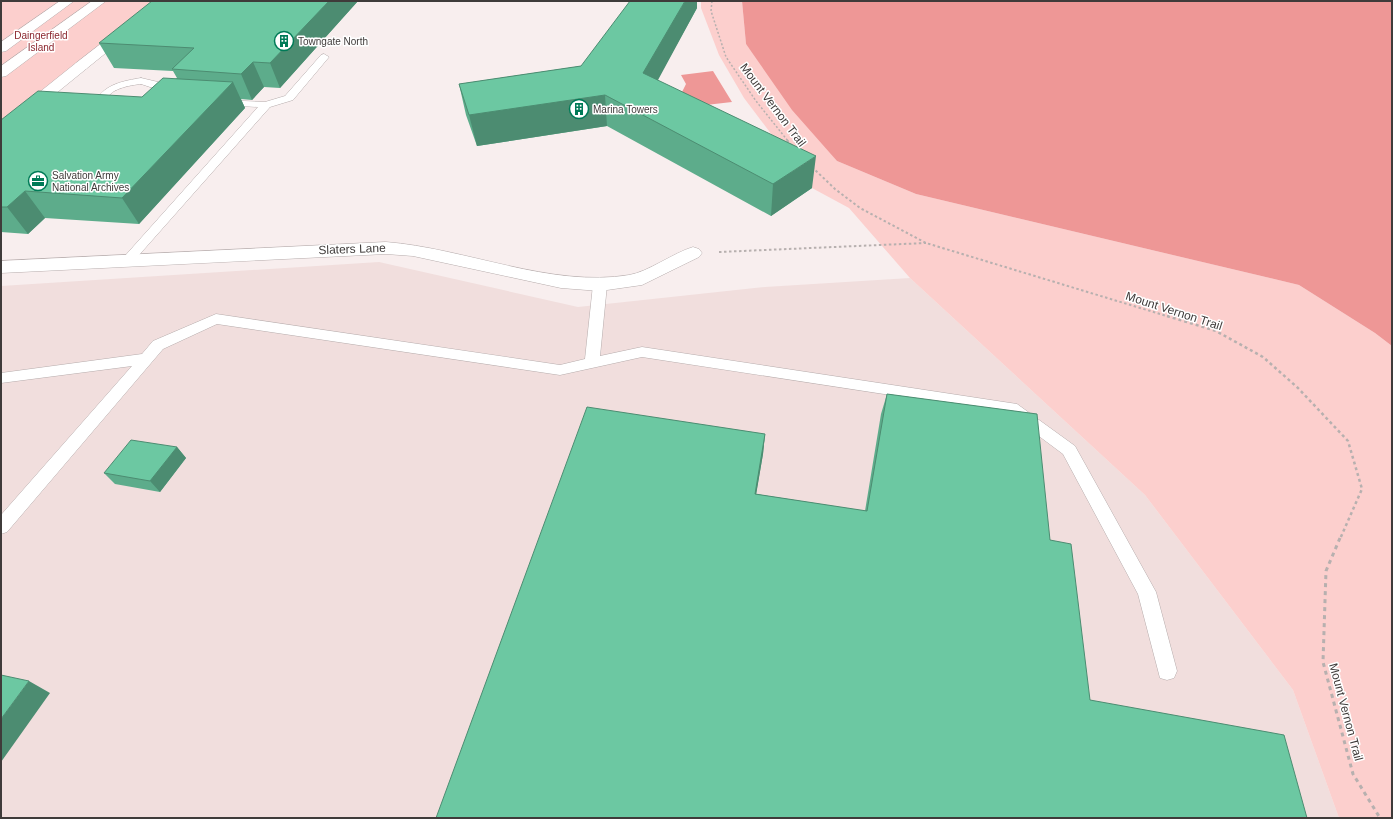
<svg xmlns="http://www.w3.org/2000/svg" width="1393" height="819" font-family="Arial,sans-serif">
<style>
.built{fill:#f1dedd}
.green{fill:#fccfcd}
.water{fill:#ee9796}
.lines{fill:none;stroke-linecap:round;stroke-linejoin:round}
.service-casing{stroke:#b6acac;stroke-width:1}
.minor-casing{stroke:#b6acac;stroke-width:1}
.tertiary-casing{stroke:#b6acac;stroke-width:1}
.primary-casing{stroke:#b6acac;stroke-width:1}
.path-far3{stroke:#b7b0af;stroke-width:1.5;stroke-dasharray:2 2;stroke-linecap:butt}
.path-far2{stroke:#b7b0af;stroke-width:2;stroke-dasharray:2.5 2.5;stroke-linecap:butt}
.path-far1{stroke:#b7b0af;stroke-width:2.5;stroke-dasharray:3 3;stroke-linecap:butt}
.path{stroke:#b7b0af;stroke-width:3;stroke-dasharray:4 4;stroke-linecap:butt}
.service{fill:#fff;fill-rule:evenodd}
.minor{fill:#fff;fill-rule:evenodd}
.tertiary{fill:#fff;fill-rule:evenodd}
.primary{fill:#fff;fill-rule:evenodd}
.wall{fill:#5dac8b}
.shaded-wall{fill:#4c8c71}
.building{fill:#6cc8a2;stroke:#4c8c71}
.labels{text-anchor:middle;stroke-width:3;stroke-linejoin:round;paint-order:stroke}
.far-park-label{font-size:10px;fill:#8a252d;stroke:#fff}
.far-poi-label{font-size:10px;fill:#3f3b3a;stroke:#fff;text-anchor:start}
.street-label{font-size:12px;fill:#3f3b3a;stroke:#fff}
</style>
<rect width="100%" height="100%" fill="#f8eeee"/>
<!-- built -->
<path class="built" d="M379,262L578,307L765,287L910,278L1145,495L1293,690L1339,818H1V286Z"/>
<!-- green -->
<path class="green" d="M1,1H157L1,123Z
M701,1H742L746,44L837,161L916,194L1299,285L1375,333L1392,346V818H1339L1293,690L1145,495L910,278L849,208L812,188L744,98L719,55L701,8Z"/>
<!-- water -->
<path class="water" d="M742,1H1392V346L1375,333L1299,285L916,194L837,161L792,110L746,44Z
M713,71L732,102L697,106L679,98L686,84L681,75Z"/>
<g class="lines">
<defs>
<path id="service" d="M324,54L329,57L293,100L270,107L132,263H124L122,260L124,257L258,107L224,105L219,102L220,100L265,102L285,96L321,55Z
M141,78L158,82L163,87C162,93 160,97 156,101C145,110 107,116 97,104L96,100C106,84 123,81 141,78ZM141,84L153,88L152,93C141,105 121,107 107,102C106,89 131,85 141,84Z
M600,281L605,282L607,285L600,356L642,347L1017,404L1075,446L1156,592L1177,671L1174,678L1167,680L1160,678L1138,594L1063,454L1008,413L642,357L560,375L217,324L163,349L7,532L1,534V515L132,366L1,383V373L142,354L153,341L216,314L560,365L585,359L593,285L595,282Z"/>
<path id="minor" d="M386,242C465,248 551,288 629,275C648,272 673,253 693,247L699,249L702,253L699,257L642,285L600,291L561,288L413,256L386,254L1,273V261Z"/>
<path id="tertiary" d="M81,62L86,63L88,66L86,69L6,134L1,136V123L76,63Z"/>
<path id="primary" d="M60,1H74L6,51L1,52V42Z
M92,1H106L6,76L1,77V66Z
M156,1H170L86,69H76L74,66L76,63Z"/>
</defs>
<!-- service casing -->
<use href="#service" class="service-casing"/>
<!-- minor casing -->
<use href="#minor" class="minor-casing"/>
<!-- tertiary casing -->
<use href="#tertiary" class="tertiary-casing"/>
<!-- primary casing -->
<use href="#primary" class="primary-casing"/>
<!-- path-far3 -->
<path class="path-far3" d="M712,1L711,11L726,57L756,101L788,141"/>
<!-- path-far2 -->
<path class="path-far2" d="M787,140L792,146
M812,167L835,189L860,208L926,243L1170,317
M719,252L926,243"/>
<!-- path-far1 -->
<path class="path-far1" d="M1167,316L1216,331L1263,357L1298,388L1348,441L1362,489L1340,539"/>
<!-- path -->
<path class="path" d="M1340,538L1326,571L1323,662L1353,774L1380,818"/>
<!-- service -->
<use href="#service" class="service"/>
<!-- minor -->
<use href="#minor" class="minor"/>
<!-- tertiary -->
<use href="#tertiary" class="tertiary"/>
<!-- primary -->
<use href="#primary" class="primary"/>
</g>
<!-- wall -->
<path class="wall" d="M358,1L280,88L264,87L252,100L241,99L245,108L139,224L45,218L28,234L1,232V120L142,97L177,78L173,71L114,68L99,43Z
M697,1V8L657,80L812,188L771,216L607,126L477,146L466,115L459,84L581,66Z
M887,394L1037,414L436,818L765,434L763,454L756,494L865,511L881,414Z
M177,447L186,458L160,492L115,484L104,473Z"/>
<!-- shaded-wall -->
<path class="shaded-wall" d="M329,1H358L280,88L270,63Z
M685,1H697V8L645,104L643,73Z
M253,62L264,87L252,100L241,74Z
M233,82L245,108L139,224L122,198Z
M605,95L607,126L477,146L469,115Z
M816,156L812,188L771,216L773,184Z
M25,191L45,218L28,234L7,207Z
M765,434L763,454L753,513L755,494Z
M177,447L186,458L160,492L150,481Z
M29,681L50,693L1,762V719Z"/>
<!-- building -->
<path class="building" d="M152,1H329L270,63L253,62L241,74L172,69L194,48L99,43Z
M630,1H685L643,73L816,156L773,184L605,95L469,115L459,84L581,66Z
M163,78L233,82L122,198L25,191L7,207H1V120L38,91L142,97Z
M887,394L1037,414L1050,540L1071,544L1090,700L1284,735L1307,818H436L587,407L765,434L755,494L867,511Z
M131,440L177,447L150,481L104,473Z
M1,675L29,681L1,719Z"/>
<!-- icons -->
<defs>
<symbol id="building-ring" viewBox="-11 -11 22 22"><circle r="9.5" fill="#fff" stroke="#007a57" stroke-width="1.5"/><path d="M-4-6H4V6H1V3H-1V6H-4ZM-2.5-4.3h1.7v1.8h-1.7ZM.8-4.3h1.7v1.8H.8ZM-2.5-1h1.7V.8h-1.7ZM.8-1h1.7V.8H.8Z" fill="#007a57"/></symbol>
<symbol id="office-ring" viewBox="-11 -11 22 22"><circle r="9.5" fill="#fff" stroke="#007a57" stroke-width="1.5"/><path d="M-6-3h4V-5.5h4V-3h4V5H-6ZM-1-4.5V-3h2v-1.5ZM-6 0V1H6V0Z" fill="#007a57"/></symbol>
</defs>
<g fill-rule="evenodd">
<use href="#building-ring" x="273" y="30" width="22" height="22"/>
<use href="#building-ring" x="568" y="98" width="22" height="22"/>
<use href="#office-ring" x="27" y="170" width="22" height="22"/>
</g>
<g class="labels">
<!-- far-park labels -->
<g class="far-park-label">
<text x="41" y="39">Daingerfield<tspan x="41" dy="12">Island</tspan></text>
</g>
<!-- far-poi labels -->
<g class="far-poi-label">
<text x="298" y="45">Towngate North</text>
<text x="593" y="113">Marina Towers</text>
<text x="52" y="179">Salvation Army<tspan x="52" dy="12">National Archives</tspan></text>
</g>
<!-- street labels -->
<g class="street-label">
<text transform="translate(773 105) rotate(53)" y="4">Mount Vernon Trail</text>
<text transform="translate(352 249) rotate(-2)" y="4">Slaters Lane</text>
<text transform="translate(1174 311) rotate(18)" y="4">Mount Vernon Trail</text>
<text transform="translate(1346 712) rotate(75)" y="4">Mount Vernon Trail</text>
</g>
</g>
<!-- border -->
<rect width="1393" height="819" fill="none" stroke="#3f3b3a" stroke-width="4"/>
</svg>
